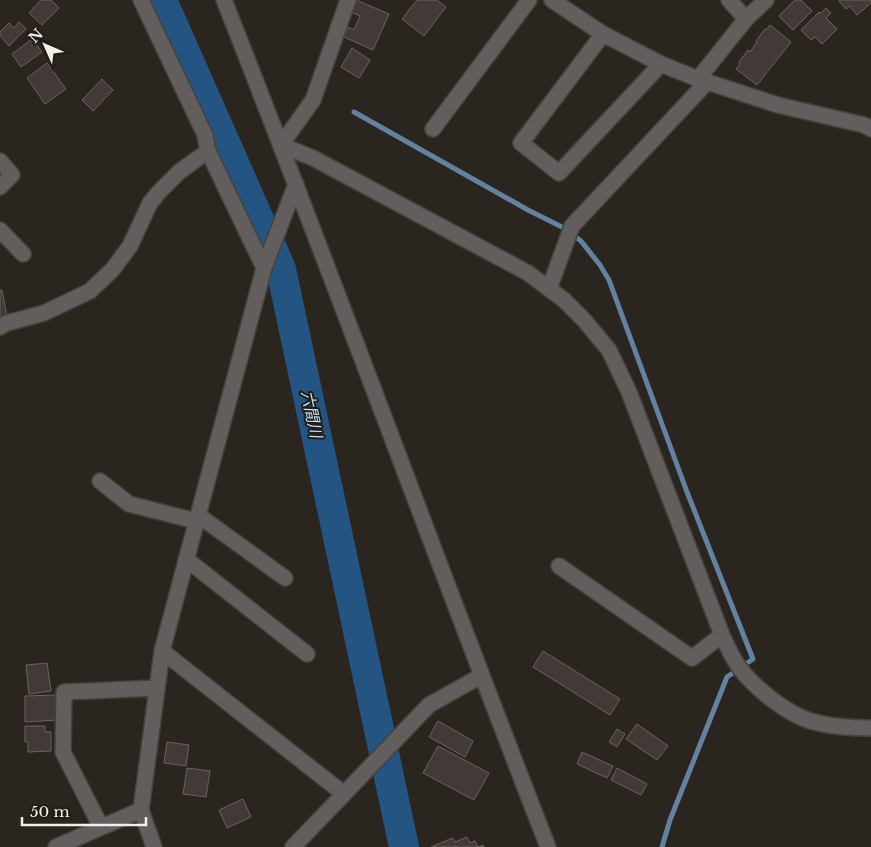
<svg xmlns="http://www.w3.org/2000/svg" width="871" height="847" font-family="'Libre Baskerville','Noto Sans JP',serif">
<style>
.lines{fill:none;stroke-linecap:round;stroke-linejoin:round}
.stream{stroke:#6282a0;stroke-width:5}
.river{stroke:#245481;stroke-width:30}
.building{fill:#423939;stroke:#6b6262}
.minor-casing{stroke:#47413c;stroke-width:18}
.minor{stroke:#625e5d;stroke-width:15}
.labels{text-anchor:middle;stroke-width:4;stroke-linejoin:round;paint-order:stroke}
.water-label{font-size:16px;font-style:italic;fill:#c4e0fb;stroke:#211c17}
</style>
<rect width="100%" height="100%" fill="#2b2520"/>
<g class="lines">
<!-- stream -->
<path class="stream" d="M354,112L528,210L564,228L581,241L600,265L609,280L687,492L753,659L727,677L670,820L662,847"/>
<!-- river -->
<path class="river" d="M162,0L281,269L404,847"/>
</g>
<!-- building -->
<path class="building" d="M41,0H51L59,8L42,25L29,13Z
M356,0L389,14L373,50L344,37L348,27L354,30L360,16L351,12Z
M417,0H437L446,7L424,36L402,19Z
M795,0H801L812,11L793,30L779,16Z
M841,0H871V3L857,15L850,6L846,9L839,1Z
M826,8L831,13L826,18L837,29L822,44L815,37L811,40L801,30L819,12L821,13Z
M19,22L26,29L9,46L0,36V32L9,23L14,28Z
M770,25L791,42L757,85L736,69L740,64L739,62L748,50L750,52L757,42L756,41L765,29L766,30Z
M32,39L42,52L21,67L12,54Z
M352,48L370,60L359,78L341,67Z
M47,63L66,89L45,104L27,78Z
M102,79L113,90L93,111L82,100Z
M0,290H2L7,317L0,318Z
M543,651L620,699L610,715L533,667Z
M47,663L51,691L29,694L26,665Z
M56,695L57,720L25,722V696Z
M438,721L473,741L465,757L429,737Z
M637,724L668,746L657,760L626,739Z
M25,726H45V732H51V751L28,752V742H25Z
M617,729L625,734L617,747L609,742Z
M167,742L189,745L186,766L164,763Z
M438,746L489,773L474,800L423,773Z
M582,752L613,766L607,778L577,764Z
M187,768L210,771L206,797L183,794Z
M617,768L647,784L641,795L611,780Z
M243,799L251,817L227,828L219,810Z
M467,837L470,843L475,841L478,847L483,845L484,847H431L453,838L455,842Z"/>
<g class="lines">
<defs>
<path id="minor" d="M141,0L205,135L208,151L264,268
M224,0C335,281 438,565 548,847
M552,0L603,34L661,64L698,79L778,105L864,125L871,129
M729,0L746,19
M603,34L521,143L559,173L661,64
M698,79L746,19L766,0
M433,129L529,0
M281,145L313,158L528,273L564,300L584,320L609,350L629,392L722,635C726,643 729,651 734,659C747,683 787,715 814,722C833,727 851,728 871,728
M281,145L313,100L348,0
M0,161L12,175L0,187
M0,230L23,254
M549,289L572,226L707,82
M0,327L7,323L44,313L90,291L113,269L130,246L150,203L159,192L179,172L208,151
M100,481L129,504L196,521
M198,515L285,578
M186,559L307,654
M559,566L692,658L722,635
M162,651L344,794L293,847
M344,794L429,705L481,676
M141,810L154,847
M101,827L63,752L64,692L157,688
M56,847L141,810L162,651L264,268L296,184"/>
</defs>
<!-- minor casing -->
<use href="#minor" class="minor-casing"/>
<!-- minor -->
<use href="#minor" class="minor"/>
</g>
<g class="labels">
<!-- water labels -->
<g class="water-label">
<text transform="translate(312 414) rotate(78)" y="6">六間川</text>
</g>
</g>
<!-- north arrow -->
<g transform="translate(45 45) rotate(315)" stroke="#211c17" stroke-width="4" paint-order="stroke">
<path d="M0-4L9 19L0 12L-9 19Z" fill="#f2eeea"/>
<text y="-8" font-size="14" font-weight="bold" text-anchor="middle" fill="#f2eeea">N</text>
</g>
<!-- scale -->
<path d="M22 817v8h124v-8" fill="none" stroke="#f2eeea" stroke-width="2.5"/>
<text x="30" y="817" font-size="15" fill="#f2eeea" stroke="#211c17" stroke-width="4" paint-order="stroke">50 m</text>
</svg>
